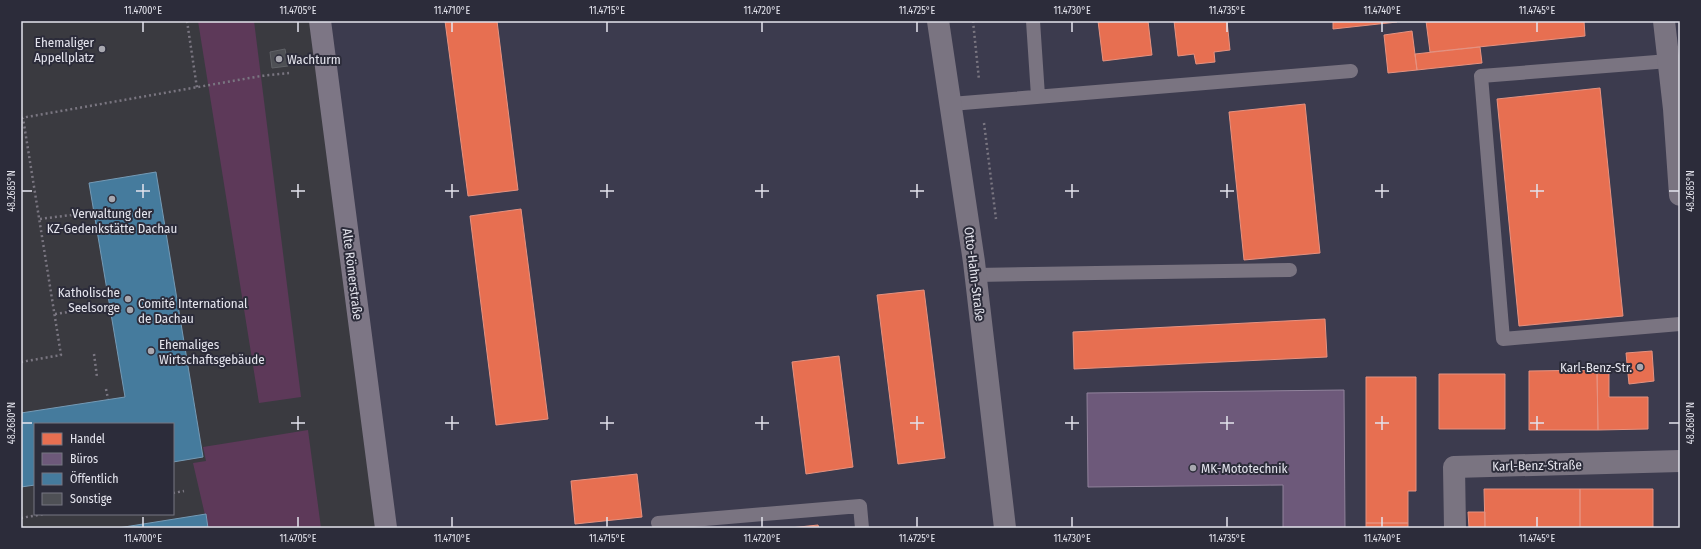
<svg xmlns="http://www.w3.org/2000/svg" width="1701" height="549" font-family="'Fira Sans Condensed',sans-serif">
<style>
.built{fill:#3c3b4e}
.green{fill:#5d3959}
.shops{fill:#e76f51;stroke:#e69280}
.offices{fill:#6d597a;stroke:#91839c}
.public{fill:#457b9d;stroke:#759ab5}
.building{fill:#4e5055;stroke:#5f6166}
.lines{fill:none;stroke-linecap:round;stroke-linejoin:round}
.path{stroke:#7a7681;stroke-width:2.5;stroke-dasharray:2 3;stroke-linecap:butt}
.service{stroke:#7a7481;stroke-width:14}
.minor{stroke:#7a7481;stroke-width:22}
.secondary{stroke:#7d7685;stroke-width:22}
.ticks{fill:none;stroke:#e4e4ed;stroke-width:1.5}
.poi-dot{fill:#a8a8b0;stroke:#2c2c3a;stroke-width:1.5}
.labels{text-anchor:middle;stroke-width:4;stroke-linejoin:round;paint-order:stroke}
.poi-label{font-size:13px;fill:#e4e4ed;stroke:#2c2c3a;text-anchor:start}
.street-label{font-size:13px;fill:#e4e4ed;stroke:#2c2c3a}
.neatline{fill:none;stroke:#e4e4ed;stroke-width:1.5}
.ticks-label{font-size:10px;text-anchor:middle;fill:#e4e4ed}
</style>
<rect width="100%" height="100%" fill="#3a3a40"/>
<!-- built -->
<path class="built" d="M320,21H1680V528H384Z"/>
<!-- green -->
<path class="green" d="M198,21H254L301,397L259,403Z
M308,430L321,528H208L193,463L206,461L203,447Z"/>
<!-- shops -->
<path class="shops" d="M445,21H497L518,190L468,196Z
M1098,21H1148L1152,55L1103,61Z
M1174,21H1227L1230,50L1214,52L1215,62L1196,64L1194,54L1178,56Z
M1333,21H1397V22L1333,29Z
M1426,21H1584L1585,36L1430,52Z
M1412,31L1417,70L1388,73L1384,35Z
M1480,47L1482,63L1417,70L1415,54Z
M1600,88L1623,316L1519,326L1497,99Z
M1305,104L1320,253L1244,260L1229,112Z
M521,209L548,419L496,425L470,216Z
M924,290L945,458L898,464L877,295Z
M1325,319L1327,357L1074,369L1073,332Z
M1652,351L1654,381L1629,384L1626,353Z
M839,356L853,467L806,474L792,362Z
M1597,370L1598,430H1529V371Z
M1597,370H1609V397H1648V429L1598,430Z
M1439,374H1505V429H1439Z
M1366,377H1416V491H1408V523H1366Z
M637,474L642,517L575,524L571,481Z
M1484,489H1580V528H1485Z
M1580,489H1653V528H1580Z
M1468,512H1485V528H1469Z
M1366,523H1408V528H1366Z
M818,525L819,528H790Z"/>
<!-- offices -->
<path class="offices" d="M1344,390L1345,528H1283V485L1088,487L1087,393Z"/>
<!-- public -->
<path class="public" d="M156,172L203,457L173,462V424H35V485L21,487V413L125,397L89,183Z
M206,514L208,528H118Z"/>
<!-- building -->
<path class="building" d="M285,49L288,66L272,68L270,52Z"/>
<g class="lines">
<!-- path -->
<path class="path" d="M187,21L197,88
M973,21L979,80
M21,118L261,76L289,73
M984,123L996,219
M40,219L94,212
M55,314L110,306
M94,354L97,377
M21,362L61,355L23,118
M106,389L108,399
M173,493L184,491
M21,518L44,514"/>
<!-- service -->
<path class="service" d="M1033,21L1038,96
M1669,61L1481,76L1503,339L1680,324
M951,104L1351,71
M976,275L1290,270
M658,523L860,506L862,528"/>
<!-- minor -->
<path class="minor" d="M938,21L974,262L1005,528
M1664,21L1674,109L1680,195
M1455,528L1454,467L1680,461"/>
<!-- secondary -->
<path class="secondary" d="M320,21L386,528"/>
</g>
<!-- ticks -->
<path class="ticks" d="M143,22V32M298,22V32M452,22V32M607,22V32M762,22V32M917,22V32M1072,22V32M1227,22V32M1382,22V32M1537,22V32M143,184V198M298,184V198M452,184V198M607,184V198M762,184V198M917,184V198M1072,184V198M1227,184V198M1382,184V198M1537,184V198M22,191H32M136,191H150M291,191H305M445,191H459M600,191H614M755,191H769M910,191H924M1065,191H1079M1220,191H1234M1375,191H1389M1530,191H1544M1669,191H1679M298,416V430M452,416V430M607,416V430M762,416V430M917,416V430M1072,416V430M1227,416V430M1382,416V430M1537,416V430M22,423H32M291,423H305M445,423H459M600,423H614M755,423H769M910,423H924M1065,423H1079M1220,423H1234M1375,423H1389M1530,423H1544M1669,423H1679M143,517V527M298,517V527M452,517V527M607,517V527M762,517V527M917,517V527M1072,517V527M1227,517V527M1382,517V527M1537,517V527"/>
<!-- markers -->
<g class="poi-dot">
<circle cx="102" cy="49" r="4"/>
<circle cx="279" cy="59" r="4"/>
<circle cx="112" cy="199" r="4"/>
<circle cx="128" cy="299" r="4"/>
<circle cx="130" cy="310" r="4"/>
<circle cx="151" cy="351" r="4"/>
<circle cx="1640" cy="367" r="4"/>
<circle cx="1193" cy="468" r="4"/>
</g>
<g class="labels">
<!-- poi labels -->
<g class="poi-label">
<text x="94" y="47" text-anchor="end">Ehemaliger<tspan x="94" dy="15">Appellplatz</tspan></text>
<text x="287" y="64">Wachturm</text>
<text x="112" y="218" text-anchor="middle">Verwaltung der<tspan x="112" dy="15">KZ-Gedenkstätte Dachau</tspan></text>
<text x="120" y="297" text-anchor="end">Katholische<tspan x="120" dy="15">Seelsorge</tspan></text>
<text x="138" y="308">Comité International<tspan x="138" dy="15">de Dachau</tspan></text>
<text x="159" y="349">Ehemaliges<tspan x="159" dy="15">Wirtschaftsgebäude</tspan></text>
<text x="1632" y="372" text-anchor="end">Karl-Benz-Str.</text>
<text x="1201" y="473">MK-Mototechnik</text>
</g>
<!-- street labels -->
<g class="street-label">
<text transform="translate(353 274) rotate(83)" y="5">Alte Römerstraße</text>
<text transform="translate(975 274) rotate(83)" y="5">Otto-Hahn-Straße</text>
<text transform="translate(1537 465) rotate(-1)" y="5">Karl-Benz-Straße</text>
</g>
</g>
<!-- border -->
<rect width="1701" height="549" fill="none" stroke="#2c2c3a" stroke-width="44"/>
<!-- legend -->
<rect x="34" y="423" width="140" height="92" fill="#2c2c3a" stroke="#767682"/>
<rect x="42" y="433" width="20" height="12" fill="#e76f51" stroke="#767682"/>
<text x="70" y="443" font-size="12" fill="#e4e4ed">Handel</text>
<rect x="42" y="453" width="20" height="12" fill="#6d597a" stroke="#767682"/>
<text x="70" y="463" font-size="12" fill="#e4e4ed">Büros</text>
<rect x="42" y="473" width="20" height="12" fill="#457b9d" stroke="#767682"/>
<text x="70" y="483" font-size="12" fill="#e4e4ed">Öffentlich</text>
<rect x="42" y="493" width="20" height="12" fill="#4e5055" stroke="#767682"/>
<text x="70" y="503" font-size="12" fill="#e4e4ed">Sonstige</text>
<rect x="22" y="22" width="1657" height="505" class="neatline"/>
<g class="ticks-label">
<text x="143" y="14">11.4700°E</text>
<text x="298" y="14">11.4705°E</text>
<text x="452" y="14">11.4710°E</text>
<text x="607" y="14">11.4715°E</text>
<text x="762" y="14">11.4720°E</text>
<text x="917" y="14">11.4725°E</text>
<text x="1072" y="14">11.4730°E</text>
<text x="1227" y="14">11.4735°E</text>
<text x="1382" y="14">11.4740°E</text>
<text x="1537" y="14">11.4745°E</text>
<text transform="translate(11 191) rotate(-90)" y="4">48.2685°N</text>
<text transform="translate(1690 191) rotate(-90)" y="4">48.2685°N</text>
<text transform="translate(11 423) rotate(-90)" y="4">48.2680°N</text>
<text transform="translate(1690 423) rotate(-90)" y="4">48.2680°N</text>
<text x="143" y="542">11.4700°E</text>
<text x="298" y="542">11.4705°E</text>
<text x="452" y="542">11.4710°E</text>
<text x="607" y="542">11.4715°E</text>
<text x="762" y="542">11.4720°E</text>
<text x="917" y="542">11.4725°E</text>
<text x="1072" y="542">11.4730°E</text>
<text x="1227" y="542">11.4735°E</text>
<text x="1382" y="542">11.4740°E</text>
<text x="1537" y="542">11.4745°E</text>
</g>
</svg>
